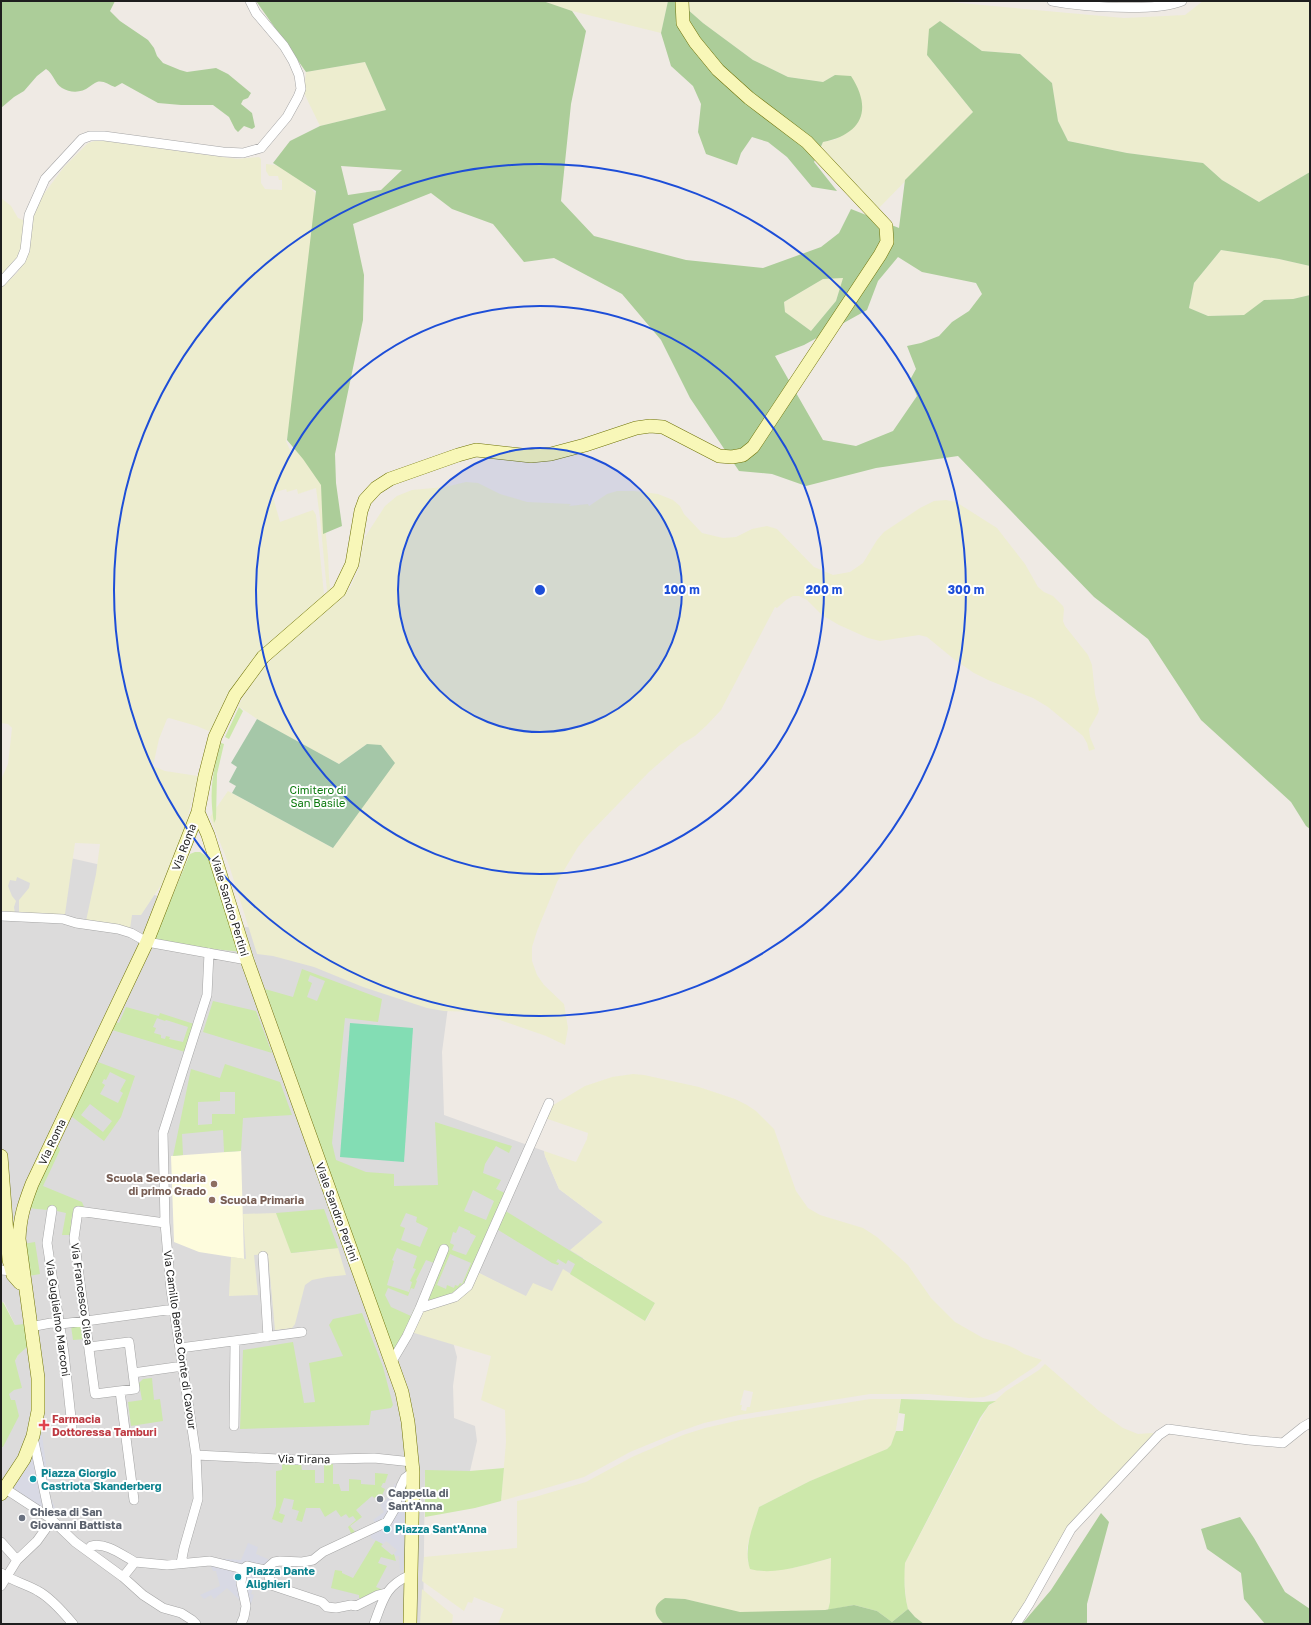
<svg xmlns="http://www.w3.org/2000/svg" width="1311" height="1625" font-family="'Golos Text',sans-serif">
<style>
.residential{fill:#dcdbdb}
.education{fill:#fefcdd}
.farmland{fill:#ededcf;fill-rule:evenodd}
.grass{fill:#cde8ab;fill-rule:evenodd}
.forest{fill:#accd99;fill-rule:evenodd}
.cemetery{fill:#a5c7a8}
.pitch{fill:#83ddb4}
.plaza{fill:#d8d9e4}
.lines{fill:none;stroke-linecap:round;stroke-linejoin:round}
.street-casing{stroke:#a5a5a5;stroke-width:10}
.secondary-casing{stroke:#6f7307;stroke-width:14}
.street{stroke:#fff;stroke-width:9}
.secondary{stroke:#f8f7b8;stroke-width:13}
.ring{fill:none;stroke:#1d4ed8;stroke-width:2}
.education-dot{fill:#8d6e63;stroke:#fff;stroke-width:1.5}
.health-dot{fill:#e0444e;stroke:#fff;stroke-width:1.5}
.culture-dot{fill:#0f9aa8;stroke:#fff;stroke-width:1.5}
.worship-dot{fill:#6b7280;stroke:#fff;stroke-width:1.5}
.labels{text-anchor:middle;stroke-width:4;stroke-linejoin:round;paint-order:stroke}
.park-label{font-size:11px;fill:#0d7b0f;stroke:#fff}
.street-label{font-size:11px;fill:#1e1e1e;stroke:#fff}
.education-label{font-size:11px;font-weight:bold;fill:#785e54;stroke:#fff;text-anchor:end}
.health-label{font-size:11px;font-weight:bold;fill:#be3a42;stroke:#fff;text-anchor:start}
.culture-label{font-size:11px;font-weight:bold;fill:#0d838f;stroke:#fff;text-anchor:start}
.worship-label{font-size:11px;font-weight:bold;fill:#5b616d;stroke:#fff;text-anchor:start}
.centre{fill:#1d4ed8;stroke:#fff;stroke-width:2}
.ring-label{font-size:12px;text-anchor:middle;font-weight:bold;fill:#1d4ed8;stroke:#fff;stroke-width:4;stroke-linejoin:round;paint-order:stroke}
</style>
<rect width="100%" height="100%" fill="#efeae4"/>
<!-- residential -->
<path class="residential" d="M66,857L101,865L124,882L183,907L210,921L308,937L448,1007L442,1052L444,1115L544,1151L545,1156L559,1189L603,1222L584,1257L567,1284L547,1308L479,1273L453,1342L457,1357L453,1386L454,1418L475,1426L477,1441L470,1471H425L423,1624H1V1375L15,1361L18,1355L15,1325L4,1302L1,1303V862Z"/>
<!-- education -->
<path class="education" d="M241,1151L244,1259L199,1252L174,1242L171,1156Z"/>
<!-- farmland -->
<path class="farmland" d="M543,1H668L661,33L572,11Z
M678,1H938L1124,18L1185,15L1203,1H1310V172L1259,202L1222,180L1203,163L1127,153L1068,141L1058,121L1052,83L1020,54L982,51L940,21L927,55L973,112L878,209L821,147L823,142L837,139L835,75L823,82L788,77L753,60L703,23Z
M365,62L386,110L320,126L304,93L306,72Z
M98,140L237,159L259,157L261,159V183L265,189L282,190V180H279L278,176H269L266,171V164L276,165L288,171L302,179L315,193L318,208L289,431L286,441L290,450L294,451L298,449L321,484L328,556L329,577L330,587L334,591L328,593L327,591L320,518L316,488L298,494L297,489L287,492L286,489L272,493L280,522L313,510L316,515L324,594L322,601L267,649L213,733L197,726L169,718L167,719L159,739L153,766L165,771L198,776L182,840L163,882L141,915H132L130,929L86,921L96,874L100,844L75,843L65,914L19,915V900L29,888L30,883L17,877L16,881L10,880L8,886L12,896L16,901L14,907L15,914L1,913V780L8,764L12,728L8,724L1,723V288L17,273L24,262L32,215L43,195L64,167L88,143Z
M1,198L11,206L18,218L25,221L22,246L17,258L1,277Z
M1221,250L1279,259L1310,266V295L1293,299L1264,300L1245,315L1208,316L1189,308L1194,283Z
M843,278L836,301L811,331L785,312L784,302L823,279Z
M466,482L478,483L500,494L527,502L571,504L569,506L588,504L589,506L607,494L617,491H634L658,494L673,500L680,506L684,514L702,533L723,538L736,537L752,529L767,526L777,529L814,567L833,575L850,572L863,563L877,540L884,532L920,508L934,501L946,500L956,502L997,528L1025,564L1038,587L1044,592L1053,596L1063,606L1064,609L1063,621L1065,626L1088,655L1092,665L1095,694L1099,709L1098,713L1089,729L1090,737L1095,749L1089,751L1087,743L1083,736L1048,707L1033,698L988,680L974,673L955,660L927,637L919,635L880,641L868,638L839,625L822,615L807,600L799,596H793L786,600L777,608L775,607L721,710L707,725L695,736L680,745L649,772L589,834L578,847L557,882L537,931L532,947V961L537,975L544,985L564,1004L568,1028L565,1045L546,1036L477,1012L444,1011L427,1008L363,987L314,967L273,956L257,954L229,865L210,817L228,791L333,848L338,841L367,744L339,764L260,721L238,706L254,679L281,649L339,599L340,600L344,597L343,595L350,588L358,571L365,537L385,506L397,496L412,490L445,487Z
M633,1074L644,1075L699,1087L735,1099L747,1105L756,1111L774,1129L796,1191L808,1208L820,1215L863,1228L877,1237L908,1265L931,1298L955,1322L983,1338L1007,1345L1016,1349L1024,1354L1042,1360L1036,1366L997,1392L984,1397L970,1398L928,1394H870L739,1415L704,1423L681,1431L630,1452L584,1477L501,1501L506,1442L505,1410L481,1400L491,1356L411,1332L423,1310L446,1302L477,1272L526,1296L533,1283L552,1291L563,1269L646,1321L655,1303L570,1250L603,1222L559,1189L545,1156L544,1151L576,1162L587,1139L588,1133L545,1118L550,1107L585,1086L612,1077ZM744,1390L753,1392L750,1407H747L746,1411L741,1410L742,1405H740Z
M276,1213L292,1253L338,1248L346,1275L327,1277L312,1280L305,1285L295,1324L292,1328L275,1330L268,1254L254,1255L258,1295L229,1296L231,1257L246,1259L243,1214Z
M1045,1364L1099,1411L1123,1428L1138,1434L1152,1433L1158,1435L1069,1535L1021,1624H924L915,1617L908,1609L906,1600L904,1575L905,1563L987,1408L1006,1391L1039,1370Z
M870,1399H901L895,1435L891,1445L887,1449L875,1455L810,1481L759,1507L749,1540L747,1548L748,1563L759,1571L793,1568L832,1558L830,1602L828,1610L741,1613L685,1599L665,1598L658,1618L664,1624H498L504,1609L474,1597L472,1603L468,1602L464,1611L422,1581L424,1557L517,1548V1501L535,1497L586,1482L632,1457L683,1435L705,1428L740,1420Z
M422,1589L453,1615L452,1624H420Z"/>
<!-- grass -->
<path class="grass" d="M239,707L243,711L229,739L225,737Z
M221,743L224,744L217,774L216,819L214,823C209,792 212,773 221,743Z
M195,852H200L209,858L242,952L214,949L154,940L190,854Z
M302,969L382,999L378,1022L345,1018L332,1143L336,1160L366,1172L394,1174V1186L438,1185L435,1122L512,1146L509,1153L496,1146L485,1164L483,1173L501,1180L496,1189L505,1193L466,1281L451,1294L419,1306L394,1351L265,989L293,997ZM310,975L325,981L317,1001L307,997L312,983L308,981ZM473,1190L494,1201L486,1220L464,1211ZM406,1213L417,1217L416,1222L428,1228L420,1247L401,1240L405,1228L400,1226ZM459,1226L470,1231V1233L476,1236L466,1255L452,1250L454,1245L450,1243L453,1232L456,1233ZM397,1248L417,1256L413,1268L416,1269L410,1281L412,1282L409,1292L387,1285L394,1261L392,1260ZM450,1254L471,1263L462,1284L460,1283L458,1286L455,1285L454,1288L447,1285L446,1289L437,1285ZM426,1260L434,1263L416,1310L414,1309L411,1316L391,1307L385,1295L388,1288L408,1296L411,1288L414,1289L417,1281L416,1280Z
M213,1001L256,1011L272,1053L203,1032Z
M126,1007L159,1016L160,1013L194,1024L185,1052L112,1030L116,1022L119,1023ZM157,1018L165,1021L166,1020L188,1027L183,1042L169,1039L170,1037L166,1036L165,1039L161,1038V1035L154,1033L156,1028L153,1027Z
M98,1062L135,1076L121,1117L104,1141L71,1116ZM110,1072L126,1080L120,1091L123,1093L118,1103L100,1094L105,1085L102,1083L104,1079L106,1080ZM90,1104L112,1121L103,1132L81,1115Z
M225,1064L280,1082L292,1115L243,1118L241,1151L224,1152L223,1130L182,1134L183,1155L173,1156L191,1069L220,1078ZM220,1092H235V1114H212V1124L198,1125V1102L220,1101Z
M55,1145L59,1147L60,1150L43,1186L82,1202L84,1207H74L71,1221V1235H62L66,1213L57,1211V1209L49,1208L47,1210L28,1208Z
M324,1209L338,1248L291,1253L276,1213Z
M504,1210L655,1303L645,1321L570,1274L575,1264L568,1260L566,1264L558,1259L556,1262L559,1263L558,1265L552,1263L495,1228Z
M35,1242L40,1274L29,1276L23,1244Z
M3,1302L15,1325L25,1324L28,1346L18,1355L15,1361L22,1388L14,1390L9,1394L11,1400H15L19,1416L3,1447H1V1303Z
M362,1313L383,1367L393,1405L391,1408L371,1411L369,1425L240,1429L243,1350L293,1342L304,1403L315,1402L309,1363L343,1356L329,1325L333,1319Z
M71,1326H78L82,1328L85,1339L73,1340Z
M152,1378L154,1400L160,1399L163,1421L131,1426L128,1402L142,1400L139,1383L143,1379Z
M901,1399L983,1402L996,1401L989,1405L980,1418L905,1563C904,1578 904,1594 908,1609L892,1622L877,1611L854,1605L828,1610L830,1602L831,1558C808,1564 774,1576 750,1569C743,1548 753,1527 759,1507L810,1481L887,1449L891,1445L896,1431H903L905,1414L899,1413Z
M282,1461L301,1463L302,1470H315V1483H324V1462H333V1484H339L341,1491H349V1479L361,1480V1484L375,1485V1473L388,1474L385,1483H383L381,1487L385,1489L382,1495L381,1494L374,1498L372,1496L356,1510L362,1517L350,1526L356,1533L352,1535L348,1527L356,1520L353,1516L349,1518L346,1514L341,1517L336,1510L325,1517L320,1508H306L302,1522L296,1520L299,1511L292,1509L294,1500L284,1498L279,1513L285,1515L282,1523L272,1519L276,1506V1471L282,1470Z
M504,1468L501,1501L475,1508L425,1517V1470L470,1471Z
M376,1540L383,1544L381,1546L392,1555L394,1554L396,1561L381,1557L378,1563L387,1566L376,1587L383,1590L361,1598H359V1595L331,1588L335,1570L342,1571V1573L353,1578Z"/>
<!-- forest -->
<path class="forest" d="M1,1H115L110,11L120,21L148,40L154,48L157,56L163,63L180,70L187,72L216,68L228,74L251,93L248,98L243,100L241,104L252,113L255,127L252,129L244,126L238,132L235,129L229,117L213,105H181L158,103L122,83L115,87C109,85 103,80 97,82C94,83 92,85 89,87C82,93 70,93 62,88C54,83 54,74 46,69L37,76L24,91L14,97L1,108Z
M256,1H543L572,11L586,31L571,104L561,201L594,236L686,260L763,268L821,247L839,233L851,209L899,228L905,180L973,112L927,55L929,29L940,21L982,51L1020,54L1052,83L1058,121L1068,141L1127,153L1203,163L1222,180L1259,202L1310,172V266L1279,259L1221,250L1194,283L1189,308L1208,316L1244,315L1264,300L1293,299L1310,295V829L1306,826L1291,802L1201,720L1148,639L1094,597L958,456L876,468L806,486L772,474L739,471L690,398L661,340L622,294L554,258L524,262L493,224L452,209L431,193L353,224L364,275L363,320L335,454L336,483L342,526L323,534L321,485L303,459L287,440L316,191L273,163L290,141L320,126L386,110L365,62L306,72ZM341,166L402,170L381,190L348,195ZM898,257L922,272L976,283L982,294L969,311L952,322L939,336L921,343L907,346L916,369L910,380L917,396L893,431L856,446L823,440L775,356L804,345L867,310L878,281ZM843,278L836,301L811,331L785,312L784,302L823,279Z
M668,1H678L703,23L753,60L788,77L823,82L835,75L851,76C873,110 862,134 823,142L814,162L837,191L812,187L787,157L768,142L752,137L741,153L737,165L706,154L698,132L701,104L693,86L671,66L661,33Z
M1101,1513L1109,1522L1087,1604V1624H1022L1051,1590Z
M1240,1517L1254,1538L1285,1592L1310,1609V1624H1265L1244,1599L1241,1573L1207,1549L1201,1529Z
M665,1598L685,1599L740,1612L825,1610L854,1605L877,1611L892,1622L908,1609L915,1617L924,1624H664C654,1615 651,1606 665,1598Z"/>
<!-- cemetery -->
<path class="cemetery" d="M257,719L339,764L367,744L381,745L395,763L333,848L232,793L236,786L229,782L237,767L231,763Z"/>
<!-- pitch -->
<path class="pitch" d="M350,1023L413,1028L404,1162L340,1157Z"/>
<!-- plaza -->
<path class="plaza" d="M39,1435H42L47,1472L54,1491L49,1493L57,1513L50,1518L13,1499L11,1486Z
M394,1484L405,1489L406,1569L400,1571L399,1556H396L394,1554L397,1550L386,1541L383,1544L371,1538L369,1526L375,1522L373,1520L384,1512L380,1505L385,1501L388,1497H390L394,1491Z
M248,1543L258,1547L256,1554L268,1559L278,1568L273,1580L258,1575L251,1594L254,1595L249,1609L227,1588L214,1599L211,1595L204,1599L200,1595L220,1586L216,1571H213L210,1564V1558L241,1560Z"/>
<g class="lines">
<defs>
<path id="street" d="M1052,1C1082,7 1155,12 1182,1
M1,282L21,260L25,250L29,215L45,179L82,139L90,136H104L223,152L243,153L261,148L287,117L298,97L301,89L299,75L293,61L284,46L256,13L250,1
M1,916L63,919L76,923L118,929L131,933L147,942L247,960
M52,1210L47,1243L64,1353L72,1427
M263,1256L268,1337
M1,1270L12,1271
M420,1308L444,1249
M30,1327L51,1323L60,1324L86,1321L174,1309
M89,1347L129,1342L135,1389L95,1394L74,1238L78,1211L165,1223
M180,1348L302,1332
M391,1363L407,1336L420,1308L455,1297L468,1286L549,1103
M133,1373L183,1366
M120,1391L134,1500
M234,1426L235,1342
M33,1437L50,1518
M196,1455L298,1460L374,1458L412,1462
M1,1486L50,1518L75,1542L123,1577L143,1595L163,1608L181,1613L192,1620L196,1624
M1,1542L17,1560
M88,1551L91,1546C106,1542 122,1555 135,1562
M181,1563L184,1548L198,1499L196,1455L171,1290L165,1223L163,1133L207,995L209,953
M265,1570L269,1576L271,1585L322,1602L327,1607L336,1608L351,1605L356,1606L378,1595L386,1593
M1,1573C12,1581 26,1584 38,1591C51,1598 63,1612 73,1624
M123,1577L135,1562L167,1565L210,1561L243,1569L247,1566L265,1570L274,1562L280,1561L302,1562L313,1560L323,1552L387,1522L394,1510L401,1486L405,1478L413,1472
M1,1586L17,1560L37,1541L52,1520
M241,1624L244,1617L246,1606L241,1583L243,1569
M374,1624C383,1600 385,1586 410,1575
M1016,1624L1029,1604L1071,1529L1159,1435L1168,1429L1249,1440L1283,1443L1303,1427L1310,1423"/>
<path id="secondary" d="M198,812L208,835L247,960L402,1392L408,1422L413,1472L410,1624
M1,1156L9,1260L13,1275L20,1283H24
M1,1494L24,1459L33,1436L38,1411V1378L19,1239C20,1217 24,1205 32,1184L147,942L198,812L205,776L215,737L235,695L263,657L339,591L352,564L361,511L365,500L376,488L390,479L458,455L476,450L531,456L551,454L585,445L636,428L650,426L663,427L719,456L732,457L743,455L753,447L880,255L887,242L886,226L807,142L749,98L718,70L695,42L683,23L682,1"/>
</defs>
<!-- street casing -->
<use href="#street" class="street-casing"/>
<!-- secondary casing -->
<use href="#secondary" class="secondary-casing"/>
<!-- street -->
<use href="#street" class="street"/>
<!-- secondary -->
<use href="#secondary" class="secondary"/>
</g>
<!-- distance rings -->
<circle cx="540" cy="590" r="142" fill="#1d4ed8" fill-opacity=".12"/>
<g class="ring">
<circle cx="540" cy="590" r="142"/>
<circle cx="540" cy="590" r="284"/>
<circle cx="540" cy="590" r="426"/>
</g>
<!-- markers -->
<g class="education-dot">
<circle cx="214" cy="1184" r="4"/>
<circle cx="212" cy="1200" r="4"/>
</g>
<path class="health-dot" d="M42 1419h4v4h4v4h-4v4h-4v-4h-4v-4h4z"/>
<g class="culture-dot">
<circle cx="33" cy="1479" r="4"/>
<circle cx="387" cy="1529" r="4"/>
<circle cx="238" cy="1577" r="4"/>
</g>
<g class="worship-dot">
<circle cx="380" cy="1499" r="4"/>
<circle cx="22" cy="1518" r="4"/>
</g>
<g class="labels">
<!-- park labels -->
<g class="park-label">
<text x="318" y="794">Cimitero di<tspan x="318" dy="13">San Basile</tspan></text>
</g>
<!-- street labels -->
<g class="street-label">
<text transform="translate(184 847) rotate(-69)" y="4">Via Roma</text>
<text transform="translate(230 906) rotate(73)" y="4">Viale Sandro Pertini</text>
<text transform="translate(52 1142) rotate(-65)" y="4">Via Roma</text>
<text transform="translate(337 1212) rotate(70)" y="4">Viale Sandro Pertini</text>
<text transform="translate(82 1294) rotate(82)" y="4">Via Francesco Cilea</text>
<text transform="translate(58 1318) rotate(82)" y="4">Via Guglielmo Marconi</text>
<text transform="translate(180 1340) rotate(82)" y="4">Via Camillo Benso Conte di Cavour</text>
<text transform="translate(304 1459) rotate(1)" y="4">Via Tirana</text>
</g>
<!-- education labels -->
<g class="education-label">
<text x="206" y="1182">Scuola Secondaria<tspan x="206" dy="13">di primo Grado</tspan></text>
<text x="220" y="1204" text-anchor="start">Scuola Primaria</text>
</g>
<!-- health labels -->
<g class="health-label">
<text x="52" y="1423">Farmacia<tspan x="52" dy="13">Dottoressa Tamburi</tspan></text>
</g>
<!-- culture labels -->
<g class="culture-label">
<text x="41" y="1477">Piazza Giorgio<tspan x="41" dy="13">Castriota Skanderberg</tspan></text>
<text x="395" y="1533">Piazza Sant'Anna</text>
<text x="246" y="1575">Piazza Dante<tspan x="246" dy="13">Alighieri</tspan></text>
</g>
<!-- worship labels -->
<g class="worship-label">
<text x="388" y="1497">Cappella di<tspan x="388" dy="13">Sant'Anna</tspan></text>
<text x="30" y="1516">Chiesa di San<tspan x="30" dy="13">Giovanni Battista</tspan></text>
</g>
</g>
<circle cx="540" cy="590" r="6" class="centre"/>
<g class="ring-label">
<text x="682" y="594">100 m</text>
<text x="824" y="594">200 m</text>
<text x="966" y="594">300 m</text>
</g>
<!-- border -->
<rect width="1311" height="1625" fill="none" stroke="#1e1e1e" stroke-width="4"/>
</svg>
